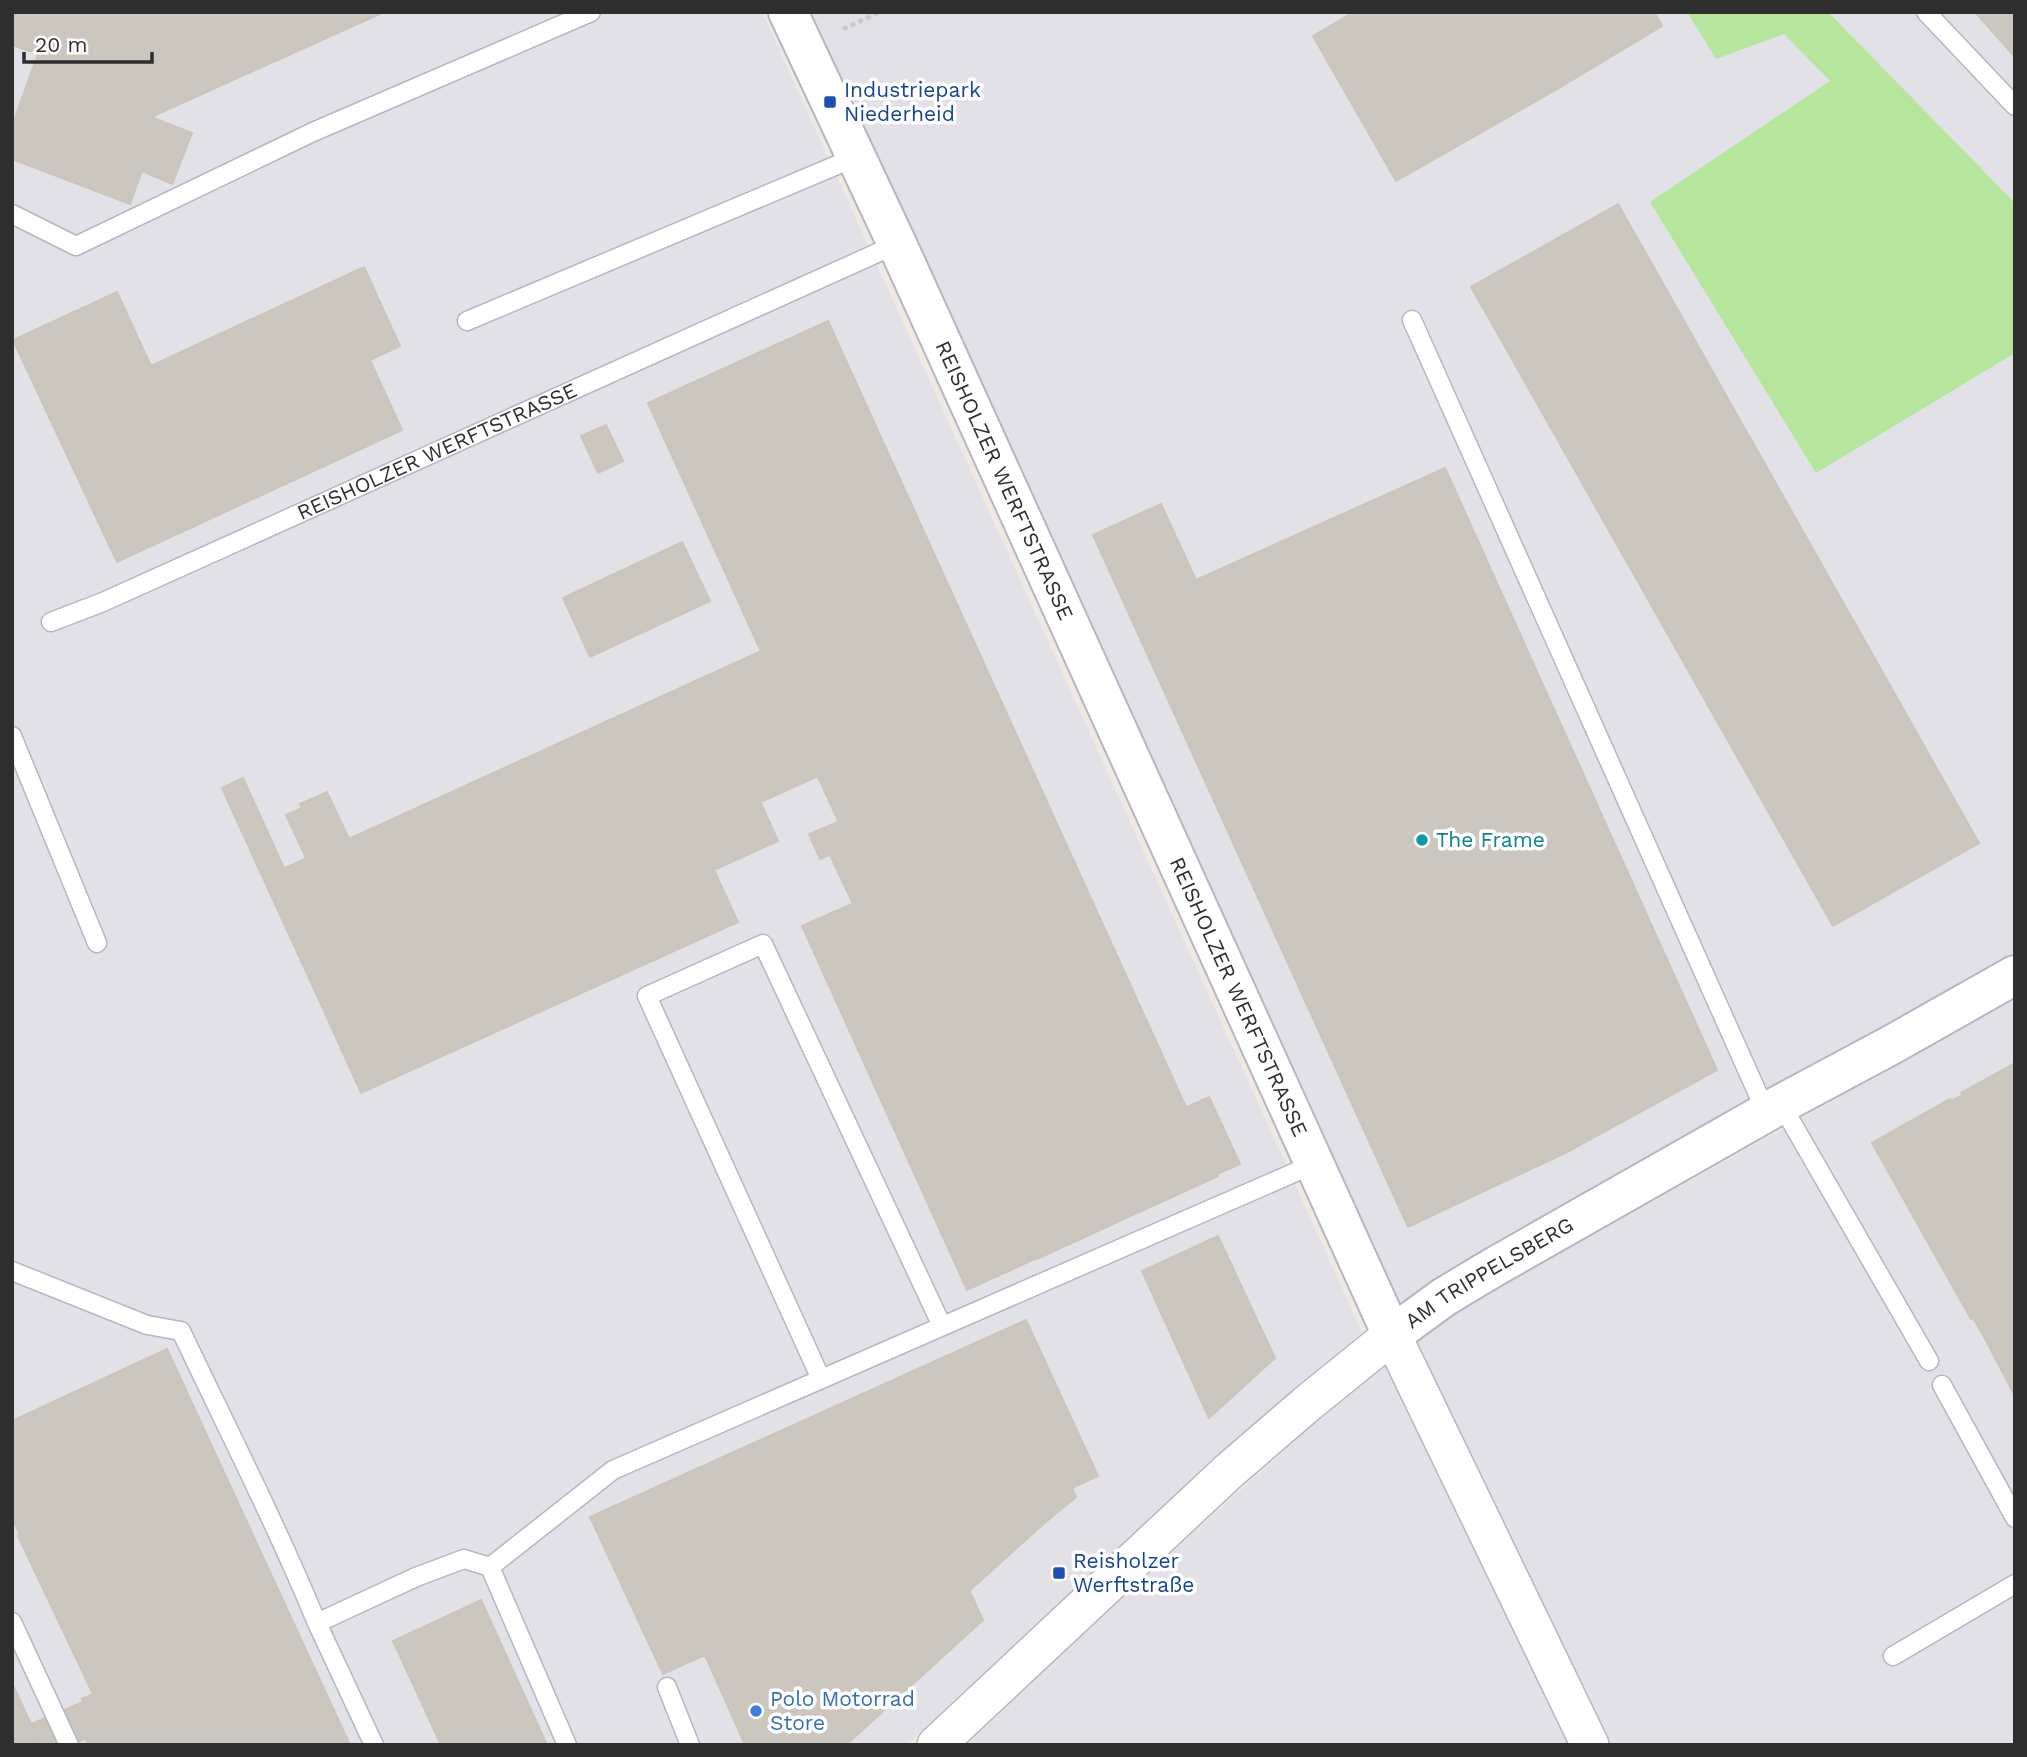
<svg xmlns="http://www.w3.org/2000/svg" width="2027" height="1757" font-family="'Work Sans',sans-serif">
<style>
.industrial{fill:#e3e1e8}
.green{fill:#b6e59e}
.building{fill:#cbc7bf;stroke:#cbc5ba;stroke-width:2}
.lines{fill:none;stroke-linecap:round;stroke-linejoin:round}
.lane-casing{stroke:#b4b7c1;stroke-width:21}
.street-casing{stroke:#b4b7c1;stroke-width:40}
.secondary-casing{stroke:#b4b7c1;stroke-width:42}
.path{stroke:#c9c9c9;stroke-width:4.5;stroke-dasharray:5 3.5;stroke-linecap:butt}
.lane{stroke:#fff;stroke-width:18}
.street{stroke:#fff;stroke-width:37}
.secondary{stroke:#fff;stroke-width:38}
.transit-dot{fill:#1a4fb4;stroke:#fff;stroke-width:2.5}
.culture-dot{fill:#0f9aa8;stroke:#fff;stroke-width:2.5}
.shop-dot{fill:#3f7fe0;stroke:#fff;stroke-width:2.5}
.labels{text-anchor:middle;stroke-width:7;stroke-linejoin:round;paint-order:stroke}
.transit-label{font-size:21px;fill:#164399;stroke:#fff;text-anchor:start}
.street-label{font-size:21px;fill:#2e2e2e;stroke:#fff}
.culture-label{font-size:21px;fill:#0d838f;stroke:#fff;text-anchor:start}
.shop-label{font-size:21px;fill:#366cbe;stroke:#fff;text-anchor:start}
</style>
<rect width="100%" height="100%" fill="#efe9e1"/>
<!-- industrial -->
<path class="industrial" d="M12,12H762L1362,1332L906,1745H12Z
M812,12H2015V955L1400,1302Z
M2015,999V1745H958L1409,1338Z"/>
<!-- green -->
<path class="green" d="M1687,12H1828L2015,203V353L1816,473L1650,202L1830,81L1784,34L1716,59Z"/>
<!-- building -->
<path class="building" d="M12,12H384L151,117L192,133L172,184L142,171L130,204L12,159V126L38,54L12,45Z
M1354,12H1654L1662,26L1559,88L1396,181L1313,36Z
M1975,12H2015V57Z
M1618,204L1979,843L1833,926L1471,287Z
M364,267L400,346L370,360L402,430L117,562L13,340L117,292L151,366Z
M828,321L1186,1107L1006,1190L648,403Z
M606,425L623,461L598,473L581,436Z
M1445,468L1717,1070L1567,1152L1408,1227L1093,535L1161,504L1196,580Z
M682,542L710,601L590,657L563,598Z
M761,651L818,776L320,1002L263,878Z
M243,778L284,868L263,878L222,788Z
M327,792L349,839L306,858L286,815L302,808L300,804Z
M760,801L778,841L714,870L696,831Z
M838,822L872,895L853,904L830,855L820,859L809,834Z
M696,831L738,922L361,1093L320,1002Z
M872,895L1037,1258L967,1290L802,926Z
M2015,1063V1165L1994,1177L2015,1215V1396L1983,1335L1973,1318L1971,1319L1872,1143L1950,1099L1951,1101L1963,1095L1961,1093Z
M1209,1097L1240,1164L1217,1174L1218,1176L1037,1259L1006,1190Z
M2015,1165V1215L1994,1177Z
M1218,1236L1275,1358L1209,1418L1142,1271Z
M1026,1320L1098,1476L663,1674L590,1517Z
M167,1349L350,1745H88L85,1738L97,1732L82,1699L93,1694L18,1536L20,1535L12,1517V1421Z
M1072,1488L1076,1497L1048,1520L1041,1503Z
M1041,1503L1048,1520L969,1591L948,1544Z
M948,1544L983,1620L846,1745H745L705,1655Z
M481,1600L547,1745H441L393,1641Z
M12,1683L31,1724L40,1745H12Z
M83,1702L97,1732L73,1745H40L31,1724Z"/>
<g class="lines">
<defs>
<g id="lane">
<path d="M1926,12L2015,106"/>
<path d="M12,214L76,246L313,132L591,12"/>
<path d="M1412,320L1766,1112"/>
<path d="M467,321L856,157"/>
<path id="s1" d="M51,622L103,602L897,244"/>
<path d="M12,736L97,943"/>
<path d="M1781,1104L1929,1361"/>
<path d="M12,1271L147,1325L181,1331C227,1428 276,1524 317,1623"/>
<path d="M821,1379L647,996L763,944L942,1326"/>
<path d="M1942,1385L2015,1518"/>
<path d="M490,1567L613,1470L1314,1164"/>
<path d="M12,1622L69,1745"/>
<path d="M1893,1656L2015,1584"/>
<path d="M667,1687L690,1745"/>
<path d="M374,1745L317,1623L416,1577L464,1559L490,1567L567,1745"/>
</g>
<path id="street" d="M936,1745L1229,1471L1308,1403L1392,1335L1590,1745"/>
<g id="secondary">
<path id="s2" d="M788,12L897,244L1392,1335L1444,1297L1494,1267L1781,1104L1893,1044L2015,975"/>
</g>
</defs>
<!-- lane casing -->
<use href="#lane" class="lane-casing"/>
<!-- street casing -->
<use href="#street" class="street-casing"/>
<!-- secondary casing -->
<use href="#secondary" class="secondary-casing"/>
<!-- path -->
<path class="path" d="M843,29L880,12"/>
<!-- lane -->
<use href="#lane" class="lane"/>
<!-- street -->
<use href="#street" class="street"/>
<!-- secondary -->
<use href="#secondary" class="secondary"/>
</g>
<!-- markers -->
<g class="transit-dot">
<rect x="823" y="95" width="14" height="14" rx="3.5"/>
<rect x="1052" y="1566" width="14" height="14" rx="3.5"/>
</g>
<circle class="culture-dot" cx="1422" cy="840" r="7"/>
<circle class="shop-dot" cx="756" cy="1711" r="7"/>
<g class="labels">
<!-- transit labels -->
<g class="transit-label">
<text x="844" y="97">Industriepark<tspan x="844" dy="24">Niederheid</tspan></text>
<text x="1073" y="1568">Reisholzer<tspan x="1073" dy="24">Werftstraße</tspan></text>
</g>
<!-- street labels -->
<g class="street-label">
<text dy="7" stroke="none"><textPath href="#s1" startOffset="422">REISHOLZER WERFTSTRASSE</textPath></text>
<text dy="7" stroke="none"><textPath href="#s2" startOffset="516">REISHOLZER WERFTSTRASSE</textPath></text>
<text dy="7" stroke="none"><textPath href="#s2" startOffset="1083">REISHOLZER WERFTSTRASSE</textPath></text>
<text dy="7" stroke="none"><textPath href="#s2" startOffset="1570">AM TRIPPELSBERG</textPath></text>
</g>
<!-- culture labels -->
<g class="culture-label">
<text x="1436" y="847">The Frame</text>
</g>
<!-- shop labels -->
<g class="shop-label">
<text x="770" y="1706">Polo Motorrad<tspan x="770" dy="24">Store</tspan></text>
</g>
</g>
<!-- border -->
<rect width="2027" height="1757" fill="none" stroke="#2e2e2e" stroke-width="28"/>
<!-- scale -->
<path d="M24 52v10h128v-10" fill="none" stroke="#2e2e2e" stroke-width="3.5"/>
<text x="35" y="52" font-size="21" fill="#2e2e2e" stroke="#ffffff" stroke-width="5" paint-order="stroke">20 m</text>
</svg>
